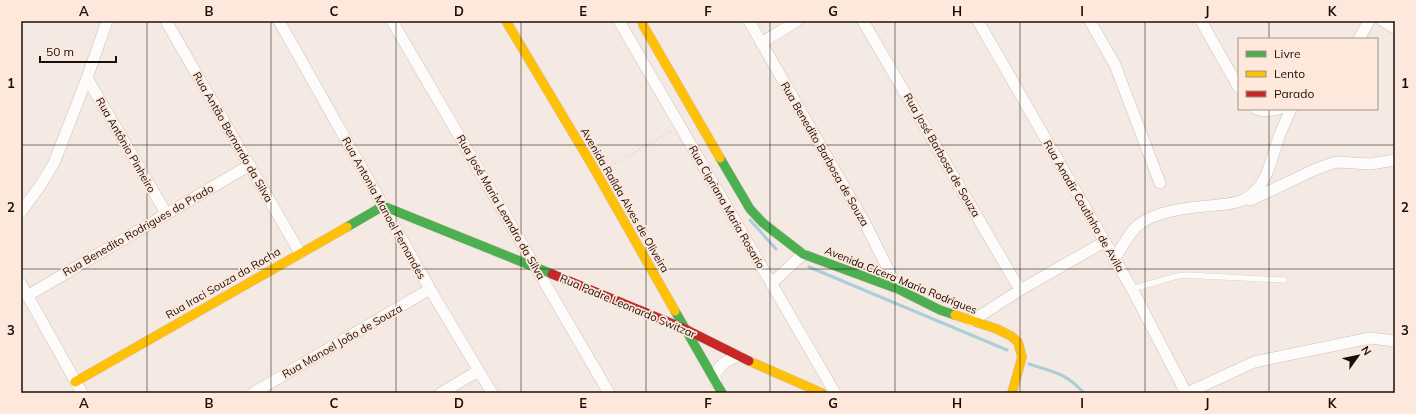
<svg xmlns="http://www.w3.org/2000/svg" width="1416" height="414" font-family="Mulish,sans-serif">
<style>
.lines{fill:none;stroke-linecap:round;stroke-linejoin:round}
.stream{stroke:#aacfd8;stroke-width:3}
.lane-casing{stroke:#ccc1ba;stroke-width:6}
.street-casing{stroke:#ccc1ba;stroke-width:12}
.fast-casing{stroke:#ccc1ba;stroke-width:10}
.slow-casing{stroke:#ccc1ba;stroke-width:10}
.jam-casing{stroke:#ccc1ba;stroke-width:10}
.path{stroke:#d7d4d2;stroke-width:2;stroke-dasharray:1 3;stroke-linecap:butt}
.lane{stroke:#fefcfb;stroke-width:5.5}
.street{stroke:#fefcfb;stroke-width:11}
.fast{stroke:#4caf50;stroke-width:9}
.slow{stroke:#ffc107;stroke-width:9}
.jam{stroke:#c62828;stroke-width:9}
.grid{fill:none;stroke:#1a0f08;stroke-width:1;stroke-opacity:0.55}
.labels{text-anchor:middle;stroke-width:3.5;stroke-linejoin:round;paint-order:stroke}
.street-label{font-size:11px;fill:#1a0f08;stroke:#fde8db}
.neatline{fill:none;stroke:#1a0f08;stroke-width:1.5}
.grid-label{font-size:13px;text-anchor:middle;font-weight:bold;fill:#1a0f08}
</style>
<rect width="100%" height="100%" fill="#f5eae3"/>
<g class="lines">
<!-- stream -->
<path class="stream" d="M750,220L776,249
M809,267L1007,350
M1029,364C1054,372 1066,373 1084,393"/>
<defs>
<path id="lane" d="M1132,289L1177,276L1186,275L1284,280"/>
<path id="street" d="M166,21L300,253
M279,21L430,289L492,393
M392,21L609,393
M619,21L835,393
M749,21L866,225L898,289
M863,21L1020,290
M978,21L1132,289L1186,393
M1090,21L1115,65L1160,183
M1201,21L1239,88
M1383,21L1395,28
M1359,39L1369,21
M761,43L797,21
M87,78L166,213
M1256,109L1264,111L1279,109
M1250,200L1257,197L1316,169L1336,162L1370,164L1395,160
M21,212L40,186L54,163L87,78L107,21
M1114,260C1121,248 1127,237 1136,227C1154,210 1194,207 1218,205C1235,203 1244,203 1256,190C1268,179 1273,153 1279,137C1282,128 1287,118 1291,109
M21,284L82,393
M771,284L803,254
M27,296L250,165
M972,321L1020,290L1104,242
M716,382L715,374C721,364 727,360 738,356
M253,393L430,289
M441,393L478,371
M1187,393L1254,362L1370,338L1395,341"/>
<path id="fast" d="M720,158L750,209L763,223L803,254L898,289L940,310L955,315
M347,227L383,206L552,274
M675,311L722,393"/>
<path id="slow" d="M506,21L592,165L675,311
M642,21L643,25L720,158
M955,315L997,329L1011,336L1018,342L1022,357L1012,393
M749,361L822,393
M75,382L347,227"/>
<path id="jam" d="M552,274L685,329L749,361"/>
</defs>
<!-- lane casing -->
<use href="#lane" class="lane-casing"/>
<!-- street casing -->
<use href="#street" class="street-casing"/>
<!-- fast casing -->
<use href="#fast" class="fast-casing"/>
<!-- slow casing -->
<use href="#slow" class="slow-casing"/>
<!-- jam casing -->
<use href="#jam" class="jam-casing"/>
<!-- path -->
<path class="path" d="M608,168L672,131"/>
<!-- lane -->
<use href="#lane" class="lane"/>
<!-- street -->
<use href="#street" class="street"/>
<!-- fast -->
<use href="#fast" class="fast"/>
<!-- slow -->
<use href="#slow" class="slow"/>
<!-- jam -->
<use href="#jam" class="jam"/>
</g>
<!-- grid -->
<path class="grid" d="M147,21V393M271,21V393M396,21V393M521,21V393M646,21V393M770,21V393M895,21V393M1020,21V393M1145,21V393M1269,21V39M1269,109V393M21,145H1395M21,269H1395"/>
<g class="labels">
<!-- street labels -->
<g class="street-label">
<text transform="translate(233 137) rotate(60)" y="4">Rua Antão Bernardo da Silva</text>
<text transform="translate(126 145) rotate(60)" y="4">Rua Antônio Pinheiro</text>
<text transform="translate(825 154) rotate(60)" y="4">Rua Benedito Barbosa de Souza</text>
<text transform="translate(942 155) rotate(60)" y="4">Rua José Barbosa de Souza</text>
<text transform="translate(625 200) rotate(60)" y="4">Avenida Raílda Alves de Oliveira</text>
<text transform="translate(1084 206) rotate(60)" y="4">Rua Anadir Coutinho de Avila</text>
<text transform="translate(501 207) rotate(60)" y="4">Rua José Maria Leandro da Silva</text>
<text transform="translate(727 207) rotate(60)" y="4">Rua Cipriana Maria Rosario</text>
<text transform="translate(384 208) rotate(61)" y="4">Rua Antonia Manoel Fernandes</text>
<text transform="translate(138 230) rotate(-30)" y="4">Rua Benedito Rodrigues do Prado</text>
<text transform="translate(901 280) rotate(22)" y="4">Avenida Cícera Maria Rodrigues</text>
<text transform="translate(223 283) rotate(-30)" y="4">Rua Iraci Souza da Rocha</text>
<text transform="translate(628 306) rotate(23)" y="4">Rua Padre Leonardo Switzar</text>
<text transform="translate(342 341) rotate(-30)" y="4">Rua Manoel João de Souza</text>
</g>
</g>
<!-- border -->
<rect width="1416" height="414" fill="none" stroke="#fde8db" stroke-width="44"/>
<!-- legend -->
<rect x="1238" y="38" width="140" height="72" fill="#fde8db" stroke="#a29187"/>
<rect x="1246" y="51" width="20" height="6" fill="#4caf50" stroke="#a29187"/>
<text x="1274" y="58" font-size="12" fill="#1a0f08">Livre</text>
<rect x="1246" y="71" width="20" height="6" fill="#ffc107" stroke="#a29187"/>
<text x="1274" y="78" font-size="12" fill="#1a0f08">Lento</text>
<rect x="1246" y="91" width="20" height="6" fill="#c62828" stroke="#a29187"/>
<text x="1274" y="98" font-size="12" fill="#1a0f08">Parado</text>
<!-- north arrow -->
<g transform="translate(1358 356) rotate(57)" stroke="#fde8db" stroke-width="3" paint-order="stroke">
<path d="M0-3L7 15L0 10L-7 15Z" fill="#1a0f08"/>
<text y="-6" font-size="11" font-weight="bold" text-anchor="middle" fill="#1a0f08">N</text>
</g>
<!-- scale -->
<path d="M40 56v6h76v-6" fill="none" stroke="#1a0f08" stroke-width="2"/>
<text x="46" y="56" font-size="12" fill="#1a0f08" stroke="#fde8db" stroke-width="3" paint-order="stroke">50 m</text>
<rect x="22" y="22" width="1372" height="370" class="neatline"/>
<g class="grid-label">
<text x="84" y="16">A</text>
<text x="209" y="16">B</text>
<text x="334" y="16">C</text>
<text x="459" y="16">D</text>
<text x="583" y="16">E</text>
<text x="708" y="16">F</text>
<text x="833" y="16">G</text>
<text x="957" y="16">H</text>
<text x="1082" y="16">I</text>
<text x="1207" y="16">J</text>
<text x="1332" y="16">K</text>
<text x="11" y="88">1</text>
<text x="1405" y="88">1</text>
<text x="11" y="212">2</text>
<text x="1405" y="212">2</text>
<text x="11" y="335">3</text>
<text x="1405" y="335">3</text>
<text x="84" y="408">A</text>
<text x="209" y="408">B</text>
<text x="334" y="408">C</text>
<text x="459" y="408">D</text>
<text x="583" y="408">E</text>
<text x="708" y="408">F</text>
<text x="833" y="408">G</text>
<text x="957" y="408">H</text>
<text x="1082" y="408">I</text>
<text x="1207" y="408">J</text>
<text x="1332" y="408">K</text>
</g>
</svg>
